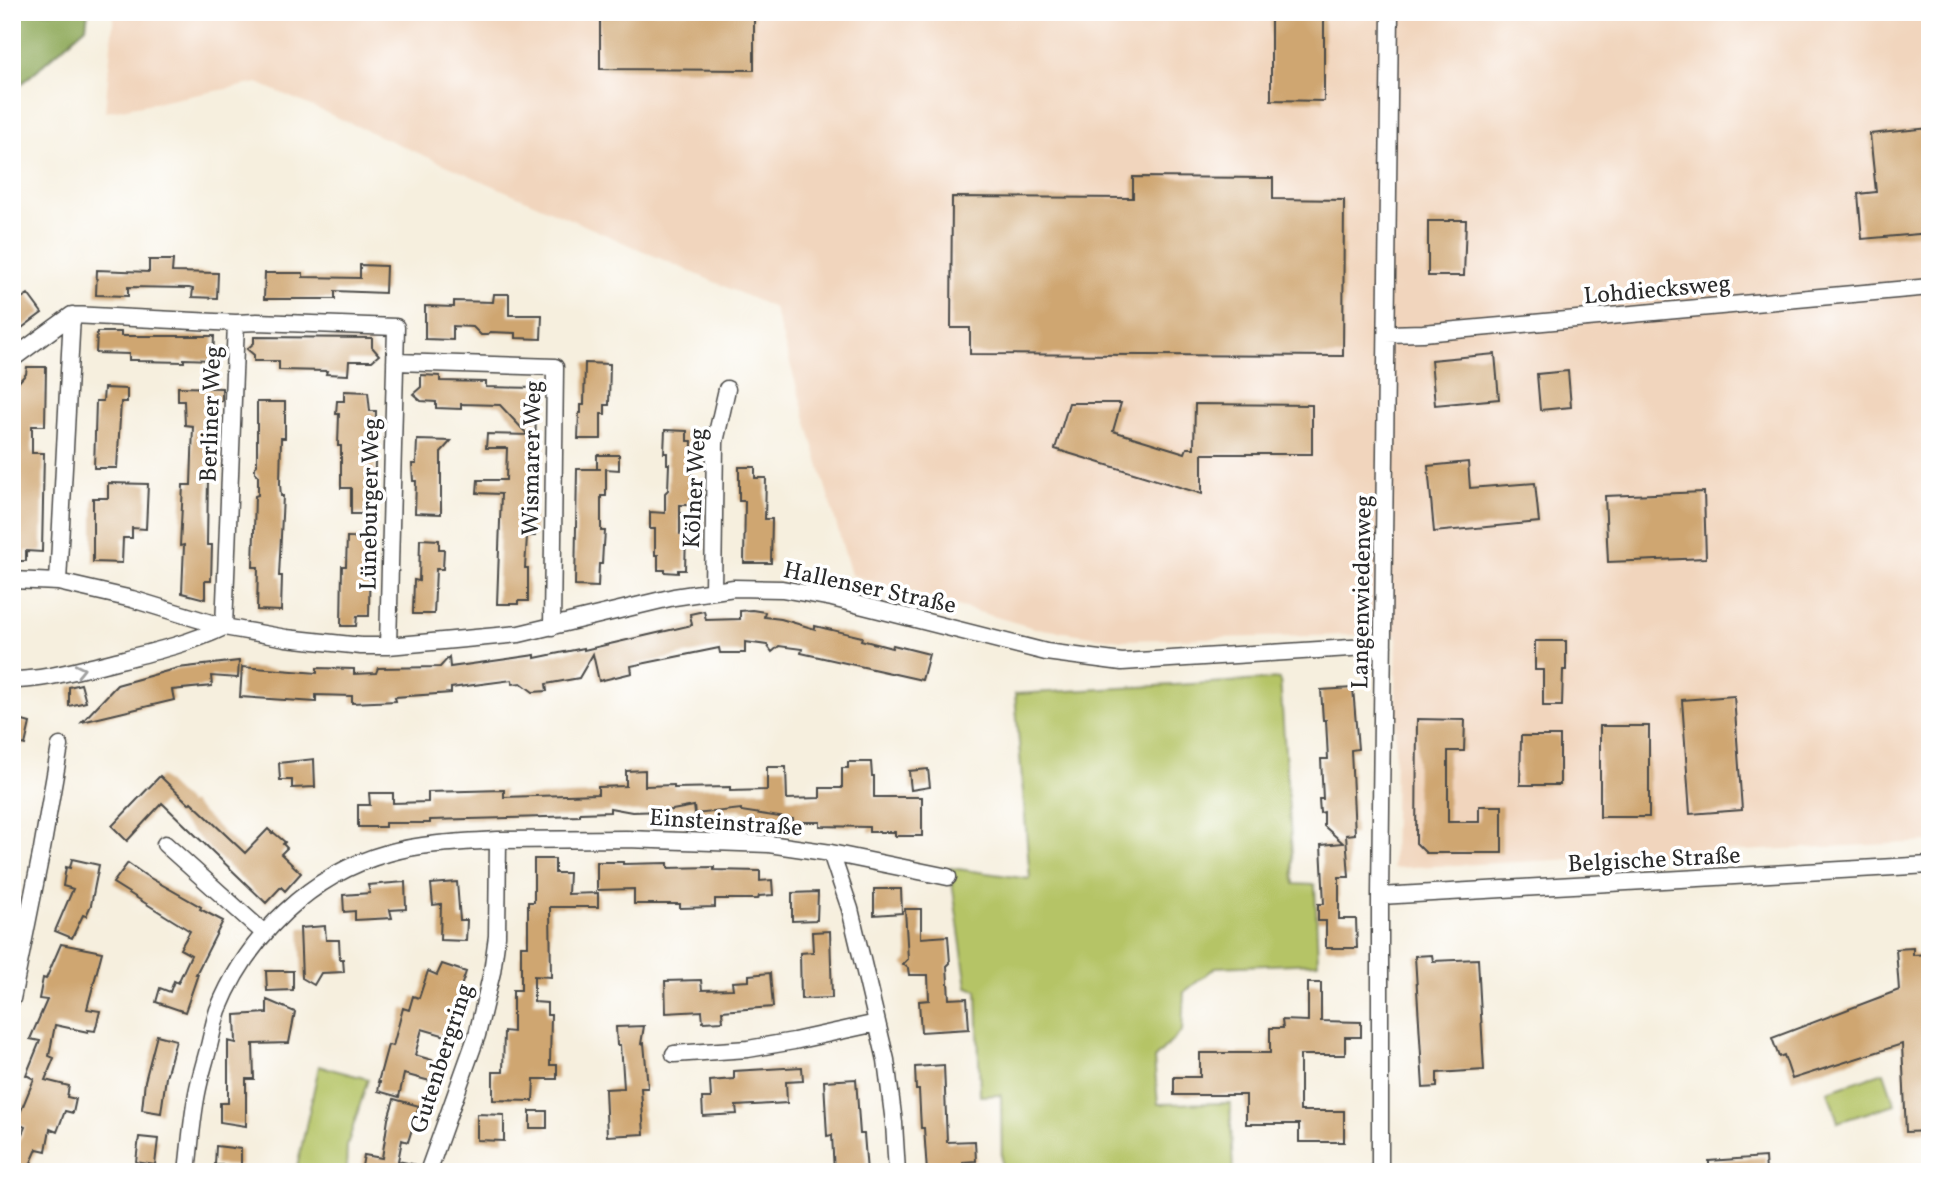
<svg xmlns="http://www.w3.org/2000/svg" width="1942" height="1184" font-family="Vollkorn,serif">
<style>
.built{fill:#f1d5bd}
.green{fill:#b5c466;stroke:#707848;stroke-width:2}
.forest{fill:#90aa5b;stroke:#5e6a43;stroke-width:2}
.building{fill:#cfa671}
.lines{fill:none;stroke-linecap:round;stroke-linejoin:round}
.minor-casing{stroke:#494846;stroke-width:19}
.minor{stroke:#fff;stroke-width:16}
.oneway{stroke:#a0a0a0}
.labels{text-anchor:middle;stroke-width:7;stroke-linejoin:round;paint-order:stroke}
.street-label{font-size:24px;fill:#2b2b2b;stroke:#fff}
</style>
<rect width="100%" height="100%" fill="#fff"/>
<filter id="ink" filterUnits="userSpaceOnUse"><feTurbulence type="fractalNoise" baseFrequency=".0143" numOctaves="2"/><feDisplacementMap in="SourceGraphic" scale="14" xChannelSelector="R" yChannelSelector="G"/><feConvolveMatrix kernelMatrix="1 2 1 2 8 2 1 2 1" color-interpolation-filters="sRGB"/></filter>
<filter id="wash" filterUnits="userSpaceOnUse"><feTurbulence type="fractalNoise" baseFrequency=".00686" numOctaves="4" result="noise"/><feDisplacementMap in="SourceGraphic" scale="28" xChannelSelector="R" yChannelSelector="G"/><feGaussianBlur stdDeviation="1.57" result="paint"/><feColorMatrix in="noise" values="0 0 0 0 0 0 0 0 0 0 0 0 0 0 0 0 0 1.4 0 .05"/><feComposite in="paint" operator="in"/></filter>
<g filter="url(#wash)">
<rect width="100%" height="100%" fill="#f6efde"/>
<!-- built -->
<path class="built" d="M114,12H1930V842L1393,868L1397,634L1122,640L1034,628L851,575L774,308L258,83L105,112Z"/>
<!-- green -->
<path class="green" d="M1280,679L1294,884L1315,885L1318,963L1216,967L1184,992L1182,1031L1154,1059L1158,1104L1230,1103L1233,1172H1002L1001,1095L980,1096L977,990L967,987L950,868L1030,879L1015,694Z
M319,1066L368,1079L347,1146L346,1172H296Z
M1884,1072L1895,1104L1838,1122L1828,1091Z"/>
<!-- forest -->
<path class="forest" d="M12,12H88L86,27L12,92Z"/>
<g id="blocks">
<!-- building -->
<path class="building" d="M600,12H754V70L600,69Z
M1271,12H1324V101L1271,100Z
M1930,128V233L1862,239L1858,194L1876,192L1870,134Z
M1133,177L1273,178V199L1344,200L1343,356L970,354V328H951L952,197L1133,198Z
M1450,220H1466L1464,276H1428V221H1450Z
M149,260H173L172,272L218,273L217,298L192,297L193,289L189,288L128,287V296L96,295L97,270L149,272Z
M360,265L386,266L385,293L335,291V299H264L265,273H303V277L360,278Z
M28,294L42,313L19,330L12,321L14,303Z
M494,294H509V315H542L541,339L516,338V333L490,332L487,335H481L473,327L453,326V340L425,339V306L454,307V301L493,302Z
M97,332H121V336H214L213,360L184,359V362L138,361V360H129V354L96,353Z
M254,337L372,338V347L379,355L372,361H349L348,375L326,374L327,371L279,370V361H254V355L247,349L254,343Z
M1495,354L1499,399L1435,405L1431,360Z
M585,363L610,364L609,405H605V414H601V439H578L579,413H581V405H584Z
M27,367H46L45,426H32V453H44L42,552L26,551V561H12L15,386L26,374Z
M1568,371L1571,407L1540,410L1537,374Z
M421,375L440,376V381L486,382V387L536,388L535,486L528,485V513H535V536H527L525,568H528V601H518V604H497L501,494L477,493L478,480H506L507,448H486L487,434L528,435L500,405L461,404V409L436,408V402L421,401L413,394L421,387Z
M178,387L222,388V401H211L210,451H214L213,477H208L207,545H212L211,581H205V599L182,593L184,545L180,546L183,485H191L193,426L185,425L184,401H178Z
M104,388L127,389V402H121L117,468H94L96,401H103Z
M344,391L368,392L370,411H376L374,512H371V514H351V488H341V446H338L339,414H336L337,401H344Z
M257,402H285V438H281L280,484L281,496H283L279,576H282L281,611L257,610L258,567H253L255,496L258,495V476L255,473V467L257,465Z
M1069,403H1121L1113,431L1185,453L1187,448H1194L1195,404L1312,405V454H1202V494L1055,449Z
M665,430L687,431V441H692L691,481L695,482L694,497H691V505H680V534L686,535L685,570H678V573L665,572V570H658V555H655V529H650V512L665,513V493L668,490L669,464H667V453H664Z
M417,440L451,441L441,452V514L415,513L416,481H413L412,464H416Z
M597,455H619V470L606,469V496H601V531H605L604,546H603L602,564H599L598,587L575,586L577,469H601H597Z
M1468,462L1470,488L1535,483L1539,522L1434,532L1428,466Z
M739,467H755V478H766L765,519H772L771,563H744L745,501H739Z
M108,483L148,484L146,529L132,528V538H123L122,563L93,562V498H108Z
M1704,492L1706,558L1608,562L1605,496Z
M347,537L370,538L369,616H357L356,626H341L342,566H346Z
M420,539L439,540V549H444L443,569H436L434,614H413L414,580L419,581Z
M752,610L765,612L764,617L781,619L815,629V626L862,637L861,640L892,648L893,645L929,654L922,680L801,653L802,649L779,646L772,652L767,645L745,642V653H720L719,648L631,666L632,673L599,681L593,654L579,678L546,684L547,691L533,692L521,683L513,684L512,680L451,688V693L395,697L396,701L352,703V696L316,695V702L240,697L242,667L317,673V668L354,669V674L376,673L378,668L440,667L449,657L450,667L535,655V658L584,648V650L692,625L690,614L704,611L706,620L740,619V611Z
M1535,641H1566V670H1563L1562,706H1543V670H1535Z
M239,661L238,678L211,676L212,686L172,690L174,700L82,722L117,685L178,668Z
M81,684L86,702L69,706V687Z
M1353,688L1358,749L1351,750L1355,834L1346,835L1349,877H1339V919H1356L1357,948H1326V921H1318V904H1324L1321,845L1343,843L1324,826V812L1320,813L1319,799H1323L1321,759H1328L1326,720H1323L1321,690Z
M1734,696L1742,810L1690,814L1682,700Z
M12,718L30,723L25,745L12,741Z
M1417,719L1465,720L1464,751H1448V822H1479V806H1502V853H1426L1416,843Z
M1600,726H1649V817H1600Z
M1521,736H1560V785H1520Z
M314,759L315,787L292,788V780H280L279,763Z
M848,762H871L872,776H874V797H922V836H895V832H869V827L820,826V822H793V819L741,811V809L695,814L694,806L667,811L632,812L610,808V812L580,813V816L430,820V823H385V827H358V805H370L369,793H393V803L428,802V792L504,790V797L598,794V787L626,786V771L645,770V786L674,785V788L730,787V791L767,790V767H786L787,799L820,798V788H842V768H848Z
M928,769L930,787L911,790L909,771Z
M160,776L189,804L191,802L245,853L268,829L272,833L273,832L285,842L283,844L287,848L281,854L301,873L285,891L281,887L266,903L162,803L127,841L112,826Z
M72,859L99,865L91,905L86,916L83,915L72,938L55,931L73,889L63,886L66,867L70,868Z
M534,859H555V873H569L568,894L598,893V907H550L551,977L534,976V1002L547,1003V1015H551L550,1065H557V1079H534L533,1101L493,1100V1072H503L504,1031L513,1032V990H521V946H528V902H534Z
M597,862H623V864L668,863V868L714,867V870L760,871V881L772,880L773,895L759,896L758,899H715V907L680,908V904H634V889L597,890Z
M128,863L145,875L201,907L200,909L223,921L196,974H198L185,1012L156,1002L160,988L170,992L174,981L178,983L191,955L180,949L190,931L113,883Z
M405,882L406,909L390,910L392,918L355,920V911L344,912L343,895L370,893L368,885Z
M457,882L460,920H467L466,941L440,940L441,904L433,905L431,884Z
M874,889H901L902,913L874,915Z
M818,892L817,920L792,921V893Z
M905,909H921V938L948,936L950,963L947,966L949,999L967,998L969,1029L921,1032L919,1001L929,1000L928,975H909L908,968L903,964L908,959Z
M325,926L326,940H339L340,959H343L344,972L321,973L314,985L302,978L300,928Z
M830,931L832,998L801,999L800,953L813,952L812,932Z
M61,944L102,952L87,1009L100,1011L95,1031L88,1030V1032L55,1025L49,1056L54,1058L45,1080L69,1086L67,1097L76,1099L73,1113L65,1111L57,1132L50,1129L46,1151L37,1149L27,1172H12V1157L25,1127L16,1123L34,1079L26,1075L40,1041L30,1039L47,1000L39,999L43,978L46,979Z
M1913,948V955L1930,954V1131L1906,1132L1902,1044L1792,1079L1784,1055L1779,1057L1772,1038L1899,990L1896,949Z
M1432,955L1433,961L1478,959L1484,1070L1437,1073V1087L1423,1088L1415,956Z
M442,964L466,972L451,1015H452L446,1036L422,1029L415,1055L435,1061L430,1081L404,1074L399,1097L378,1091L380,1082H378L388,1045L393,1046L403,1008L409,1010L413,996L419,998L428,971L437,975Z
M266,971H293V990L267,991Z
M770,973L773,1007L722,1011L723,1021L703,1022L702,1011L666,1013L665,981L701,980L702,990L733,989L732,982L749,981V975Z
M1308,983H1321V1021L1361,1022V1037H1345V1055H1300V1111H1344V1142H1299V1124H1246V1095H1174V1077H1200V1053H1270V1028H1283L1282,1020L1308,1021Z
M267,1000L295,1012L289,1043L253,1044L254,1079H246V1126L220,1122V1103H228V1041L236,1043L235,1015L267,1013Z
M644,1026L641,1044L644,1043L648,1088H641L644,1134L607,1136L605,1089L624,1088L622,1058L621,1059L620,1045H617L616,1027Z
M157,1035L176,1040L166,1077L161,1113L142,1110L145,1081Z
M944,1065L947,1142L975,1141L976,1161L963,1162L964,1172H927L924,1128H921L919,1090H916L915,1067Z
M802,1067L803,1081L786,1082L787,1103L736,1106L737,1114L703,1116L702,1098H711L710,1081L734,1079V1071Z
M856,1079L860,1134H864L867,1172H834L832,1135L827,1136L824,1081Z
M394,1099L419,1106L408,1142L402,1140L398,1161L417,1165L416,1172H361L364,1155L382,1158L388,1119Z
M530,1111H547V1128H530Z
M477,1114L504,1115V1141L477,1140Z
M139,1137L158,1139L155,1165L136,1162Z
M216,1146L241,1149V1166L215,1165Z
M1765,1157L1766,1172H1709V1161Z"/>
</g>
</g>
<g filter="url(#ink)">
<use href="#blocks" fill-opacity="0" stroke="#494846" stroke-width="2"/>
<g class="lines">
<defs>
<path id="minor" d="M236,323L257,322L396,327L388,646
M1387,334L1423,333L1930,287
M12,359L72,315
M395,362L555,367L552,627
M12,580L58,582L132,599L224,627L286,638L361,646H388L519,634L674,597L734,588L782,589L832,598L1046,652L1122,662L1383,646
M58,582L72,315
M713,590L715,442L727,389
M12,680C43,680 74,671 104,664C144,654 187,645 224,627L236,323L72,315
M498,840L626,839L769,844L831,853L948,877
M165,844L264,933
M831,853L850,909L886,1060L894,1123L897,1172
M1380,896L1930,865
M12,999L42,849L60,746
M674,1054L748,1049L794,1041L877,1023
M187,1172C190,1146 192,1118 197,1093C200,1077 205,1062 209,1046C212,1034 214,1022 218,1010C247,937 311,874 388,853C423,843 462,842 498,840L497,936L492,972L477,1035L428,1172
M1380,1172V896L1390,12"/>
</defs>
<!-- minor casing -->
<use href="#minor" class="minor-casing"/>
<!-- minor -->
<use href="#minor" class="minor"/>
</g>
<!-- one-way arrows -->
<defs><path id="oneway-chevron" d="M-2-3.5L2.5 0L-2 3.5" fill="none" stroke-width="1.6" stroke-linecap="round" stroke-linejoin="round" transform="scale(1.75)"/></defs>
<use class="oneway" href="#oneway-chevron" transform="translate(80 670) rotate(-13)"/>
</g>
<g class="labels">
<!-- street labels -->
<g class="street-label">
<text transform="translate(1657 289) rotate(-5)" y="8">Lohdiecksweg</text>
<text transform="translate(210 414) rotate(-88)" y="8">Berliner Weg</text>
<text transform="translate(531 458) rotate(-89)" y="8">Wismarer Weg</text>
<text transform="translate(694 488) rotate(-87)" y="8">Kölner Weg</text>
<text transform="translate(369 504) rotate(-89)" y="8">Lüneburger Weg</text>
<text transform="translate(870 587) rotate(12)" y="8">Hallenser Straße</text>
<text transform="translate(1361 592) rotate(-89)" y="8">Langenwiedenweg</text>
<text transform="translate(726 822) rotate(4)" y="8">Einsteinstraße</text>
<text transform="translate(1654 859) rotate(-3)" y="8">Belgische Straße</text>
<text transform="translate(441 1058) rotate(-72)" y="8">Gutenbergring</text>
</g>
</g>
<!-- margin -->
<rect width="1942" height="1184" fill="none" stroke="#fff" stroke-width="42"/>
</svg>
